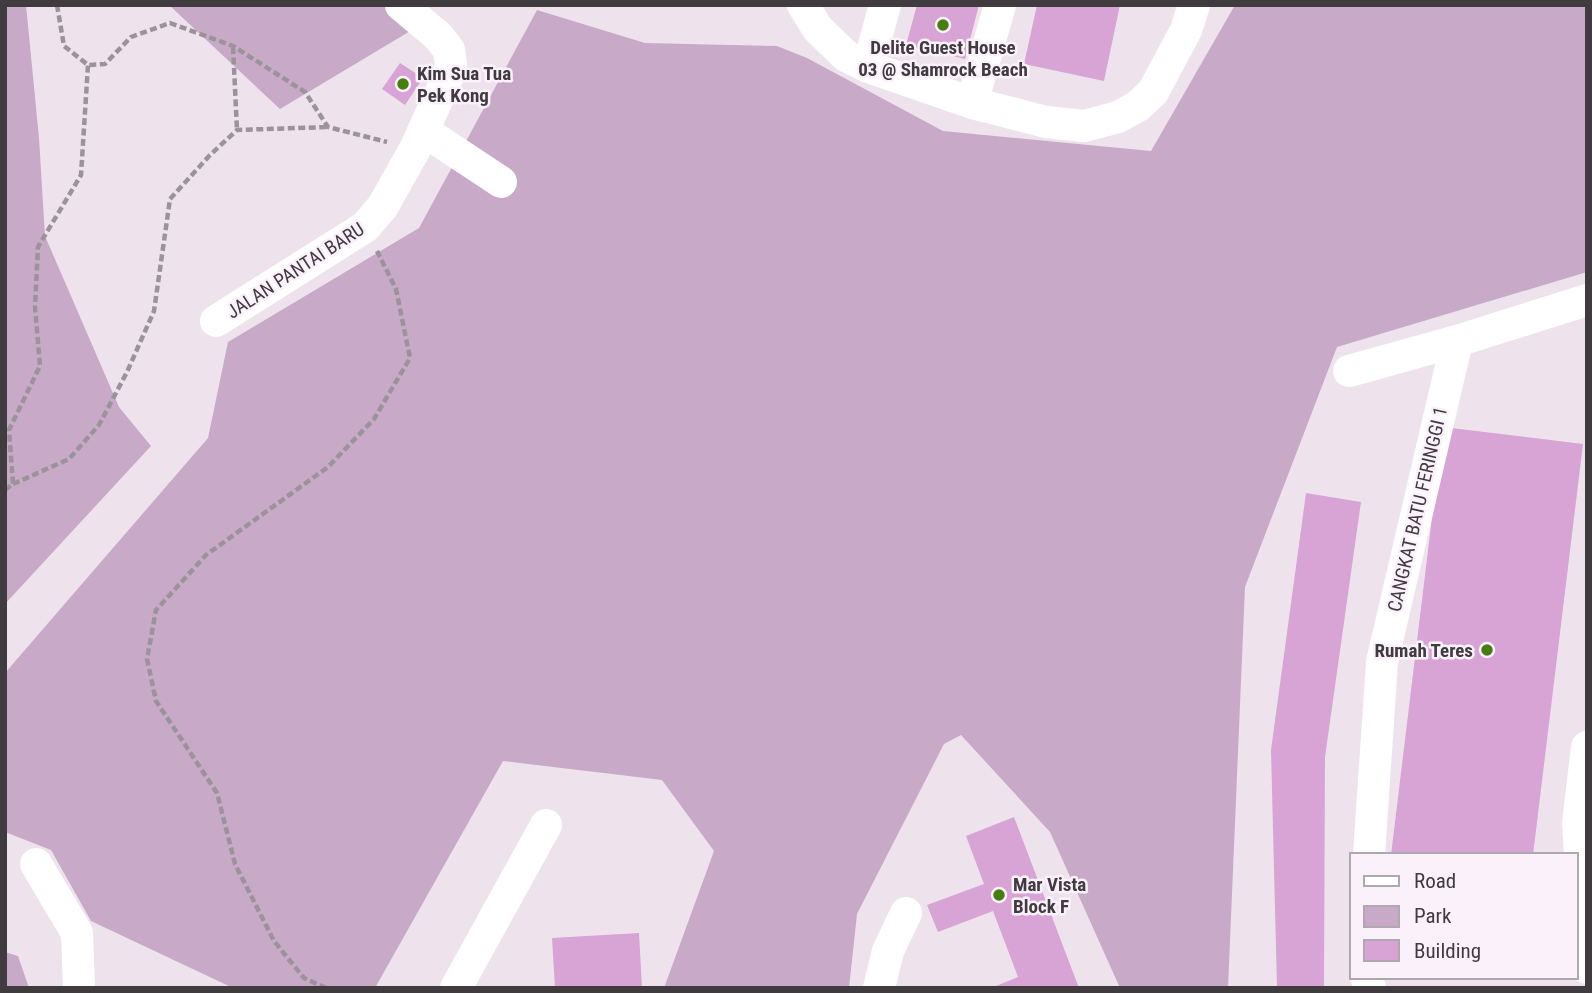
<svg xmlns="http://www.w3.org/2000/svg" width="1592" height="993" font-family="'Roboto Condensed',sans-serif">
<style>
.green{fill:#c9a9c8}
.building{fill:#d7a4d5}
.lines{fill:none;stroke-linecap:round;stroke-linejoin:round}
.path{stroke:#9a939a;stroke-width:4.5;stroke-dasharray:7 3.5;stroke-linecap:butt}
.minor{stroke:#fff;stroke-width:32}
.poi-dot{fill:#487d10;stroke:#fbf1fb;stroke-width:2.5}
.labels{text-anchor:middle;stroke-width:5;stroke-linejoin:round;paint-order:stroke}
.poi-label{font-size:19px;font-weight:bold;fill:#3f3b3f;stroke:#fbf1fb;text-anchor:start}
.street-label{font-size:19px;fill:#3f3b3f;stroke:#fbf1fb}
</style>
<rect width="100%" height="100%" fill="#eee3ed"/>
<!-- green -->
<path class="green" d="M5,5H26L39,138L45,236L119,407L151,446L5,604Z
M169,5H391L412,30L280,109Z
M1235,5H1587V272L1337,347L1245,587L1228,988H1120L1050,832L961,735L944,744L857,914L849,988H664L714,851L662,780L503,761L375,988H233L91,921L51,850L5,832V673L208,438L228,342L419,228L537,10L645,43L777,46L807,58L943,131L1151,151Z
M5,952L18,956L29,988H5Z"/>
<!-- building -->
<path class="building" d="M917,5H979L965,59L906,45Z
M1037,5H1120L1104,81L1024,64Z
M400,63L423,78L405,105L382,89Z
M1443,427L1583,444L1533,855H1391Z
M1306,493L1361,502L1325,757L1324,988H1277L1271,750Z
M1014,817L1079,988H991L1018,977L993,911L938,932L927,905L984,884L966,836Z
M639,933L642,988H555L552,938Z"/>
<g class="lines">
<!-- path -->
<path class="path" d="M57,5L64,46L88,65L105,64L131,37L170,23L233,46L305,92L328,127L387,142
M233,47L237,130
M13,484L69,459L99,425L127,372L154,311L170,199L210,155L237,130L328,127
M5,490L13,484L9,430L40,366L35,307L38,247L81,175L88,65
M326,988L304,978L274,941L235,864L217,793L156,701L147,659L156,610L206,555L328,467L374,419L410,358L396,289L377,251"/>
<!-- minor -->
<path class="minor" d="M803,5L818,29L846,56L868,67L972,103L1046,122L1084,126L1118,117L1138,106L1153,92L1186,30L1194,5
M868,67L885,5
M972,103L1000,5
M424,131L501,182
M216,321L365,227L383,206L415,149L448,76L451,64L449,50L438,36L401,5
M1349,371L1457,341
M1587,747L1578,823L1587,968
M1369,855L1382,662L1457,341L1587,300
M36,864L77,933L79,988
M1366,977L1370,988
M456,988L546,825
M879,988L888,951L906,913"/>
</g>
<!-- markers -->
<g class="poi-dot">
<circle cx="943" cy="25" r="7"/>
<circle cx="403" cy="84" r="7"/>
<circle cx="1487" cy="650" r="7"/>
<circle cx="999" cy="895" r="7"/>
</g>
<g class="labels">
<!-- poi labels -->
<g class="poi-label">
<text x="943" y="54" text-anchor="middle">Delite Guest House<tspan x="943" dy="22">03 @ Shamrock Beach</tspan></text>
<text x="417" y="80">Kim Sua Tua<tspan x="417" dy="22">Pek Kong</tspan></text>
<text x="1473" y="657" text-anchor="end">Rumah Teres</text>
<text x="1013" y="891">Mar Vista<tspan x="1013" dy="22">Block F</tspan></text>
</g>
<!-- street labels -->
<g class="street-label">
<text transform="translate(295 270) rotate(-33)" y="7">JALAN PANTAI BARU</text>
<text transform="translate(1417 509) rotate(-77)" y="7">CANGKAT BATU FERINGGI 1</text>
</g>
</g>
<!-- border -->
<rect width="1592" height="993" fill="none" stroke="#3f3b3f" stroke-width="14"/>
<!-- legend -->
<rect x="1350" y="853" width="228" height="126" fill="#fbf1fb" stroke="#b0a8b0" stroke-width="2"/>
<rect x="1364" y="876" width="35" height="10" fill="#ffffff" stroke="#b0a8b0" stroke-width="2"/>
<text x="1414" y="888" font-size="21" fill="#3f3b3f">Road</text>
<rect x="1364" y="906" width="35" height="21" fill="#c9a9c8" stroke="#b0a8b0" stroke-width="2"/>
<text x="1414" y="923" font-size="21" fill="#3f3b3f">Park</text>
<rect x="1364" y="940" width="35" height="21" fill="#d7a4d5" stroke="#b0a8b0" stroke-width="2"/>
<text x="1414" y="958" font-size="21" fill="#3f3b3f">Building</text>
</svg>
